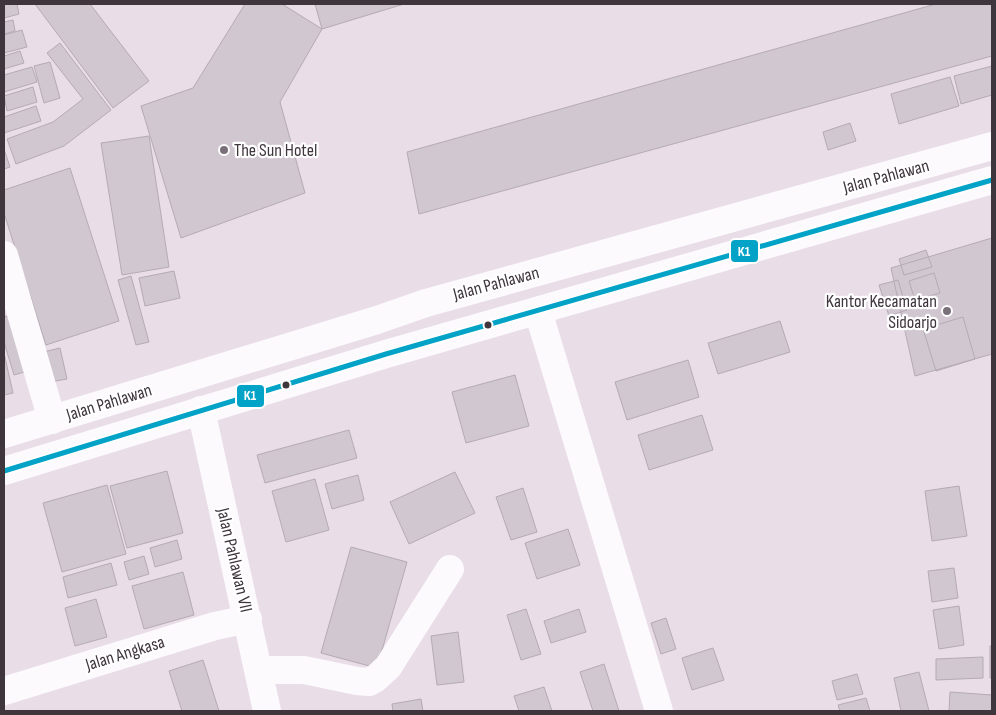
<svg xmlns="http://www.w3.org/2000/svg" width="996" height="715" font-family="'Sofia Sans Condensed',sans-serif">
<style>
.building{fill:#d1c7d0;stroke:#b4abb3}
.lines{fill:none;stroke-linecap:round;stroke-linejoin:round}
.minor{stroke:#fcfafc;stroke-width:28}
.major{stroke:#fcfafc;stroke-width:28}
.bus-1-casing{stroke:#fff;stroke-width:9}
.bus-1{stroke:#03a3c7;stroke-width:5}
.poi-dot{fill:#7a7079;stroke:#fff;stroke-width:2}
.bus-dot{fill:#3e353d;stroke:#fff;stroke-width:2}
.labels{text-anchor:middle;stroke-width:4.5;stroke-linejoin:round;paint-order:stroke}
.poi-label{font-size:18px;fill:#3e353d;stroke:#fff;text-anchor:start}
.street-label{font-size:18px;fill:#3e353d;stroke:#fff}
.line-badge{stroke:#fff;stroke-width:2}
.badge-label{font-size:14px;text-anchor:middle;font-weight:bold;fill:#fff}
</style>
<rect width="100%" height="100%" fill="#e9dde8"/>
<!-- building -->
<path class="building" d="M4,4H17L19,14L4,18Z
M35,4H90L149,81L113,108Z
M245,4H282L322,29L280,102L305,193L181,238L141,106L193,88Z
M315,4H404L322,29Z
M936,4H992V56L419,214L407,152Z
M13,20L15,31L4,34V22Z
M22,30L27,47L4,53V35Z
M60,43L111,110L64,146L16,164L7,139L53,122L83,99L47,53Z
M20,51L24,63L4,69V56Z
M50,62L60,98L44,103L34,66Z
M992,66V95L961,104L954,76Z
M32,67L37,82L4,92V75Z
M950,77L959,106L899,124L891,94Z
M33,87L37,102L7,111L4,96Z
M36,106L41,121L4,133V117Z
M850,123L856,141L828,150L823,132Z
M149,136L169,267L122,275L101,143Z
M4,149L10,167L4,169Z
M70,168L119,321L46,345L4,213V190Z
M992,238V354L915,376L891,268Z
M926,250L932,267L904,275L899,259Z
M174,271L180,298L145,306L139,278Z
M934,273L940,293L915,300L909,281Z
M131,276L149,342L136,345L118,280Z
M898,280L907,310L889,316L879,285Z
M14,314L31,370L14,375L4,342V317Z
M963,317L975,359L936,371L923,329Z
M780,321L790,352L718,374L708,343Z
M60,348L67,379L50,382L43,352Z
M4,353L13,393L4,395Z
M688,360L699,397L627,420L615,382Z
M515,375L529,426L466,443L452,392Z
M702,415L713,450L649,470L638,435Z
M349,430L357,458L265,483L257,455Z
M167,471L183,533L127,548L110,486Z
M455,472L475,513L409,544L390,502Z
M358,475L364,500L332,509L325,484Z
M315,479L329,530L286,542L272,491Z
M107,485L126,554L62,572L43,503Z
M959,486L967,536L932,541L925,491Z
M523,488L537,532L511,540L496,497Z
M568,529L580,565L537,579L525,543Z
M177,540L182,559L155,567L150,548Z
M351,547L407,562L377,668L321,653Z
M144,556L149,574L129,580L124,562Z
M111,563L117,585L68,598L63,577Z
M954,568L958,598L932,602L928,571Z
M183,572L194,615L144,629L132,586Z
M96,599L107,637L75,646L65,608Z
M959,606L964,645L939,649L933,610Z
M526,609L541,654L521,660L507,615Z
M579,609L586,632L551,643L544,621Z
M666,618L676,649L661,654L651,623Z
M458,632L464,682L437,685L431,636Z
M990,646H992V678H990Z
M713,648L724,680L692,690L682,658Z
M983,657V678L936,680V659Z
M203,660L219,711H182L169,671Z
M604,664L619,711H593L580,672Z
M919,672L929,711H901L894,678Z
M857,674L863,694L837,700L832,681Z
M544,687L552,711H519L514,696Z
M950,692L992,695V711H949Z
M866,698L870,711H840L838,705Z
M421,699L423,711H393L392,704Z"/>
<g class="lines">
<!-- minor -->
<path class="minor" d="M4,255L52,420
M538,311L659,711
M201,410L267,711
M258,670H304L357,681L369,682L376,678L388,667L450,569
M4,691L215,626L248,619"/>
<!-- major -->
<path class="major" d="M4,434L377,320L426,303L992,146
M4,471L386,354L992,180"/>
<defs>
<path id="bus-1" d="M4,471L386,354L992,180"/>
</defs>
<!-- bus-1 casing -->
<use href="#bus-1" class="bus-1-casing"/>
<!-- bus-1 -->
<use href="#bus-1" class="bus-1"/>
</g>
<!-- markers -->
<g class="poi-dot">
<circle cx="224" cy="150" r="5"/>
<circle cx="947" cy="311" r="5"/>
</g>
<g class="bus-dot">
<circle cx="488" cy="325" r="4.5"/>
<circle cx="286" cy="385" r="4.5"/>
</g>
<g class="labels">
<!-- poi labels -->
<g class="poi-label">
<text x="234" y="156">The Sun Hotel</text>
<text x="937" y="307" text-anchor="end">Kantor Kecamatan<tspan x="937" dy="21">Sidoarjo</tspan></text>
</g>
<!-- street labels -->
<g class="street-label">
<text transform="translate(886 176) rotate(-15)" y="6">Jalan Pahlawan</text>
<text transform="translate(496 283) rotate(-15)" y="6">Jalan Pahlawan</text>
<text transform="translate(109 402) rotate(-17)" y="6">Jalan Pahlawan</text>
<text transform="translate(235 560) rotate(77)" y="6">Jalan Pahlawan VII</text>
<text transform="translate(125 653) rotate(-17)" y="6">Jalan Angkasa</text>
</g>
</g>
<g class="line-badge">
<rect x="730" y="239" width="29" height="24" rx="5" fill="#03a3c7"/>
<rect x="236" y="384" width="29" height="24" rx="5" fill="#03a3c7"/>
</g>
<g class="badge-label">
<text x="744" y="256">K1</text>
<text x="250" y="400">K1</text>
</g>
<!-- border -->
<rect width="996" height="715" fill="none" stroke="#3e353d" stroke-width="10"/>
</svg>
